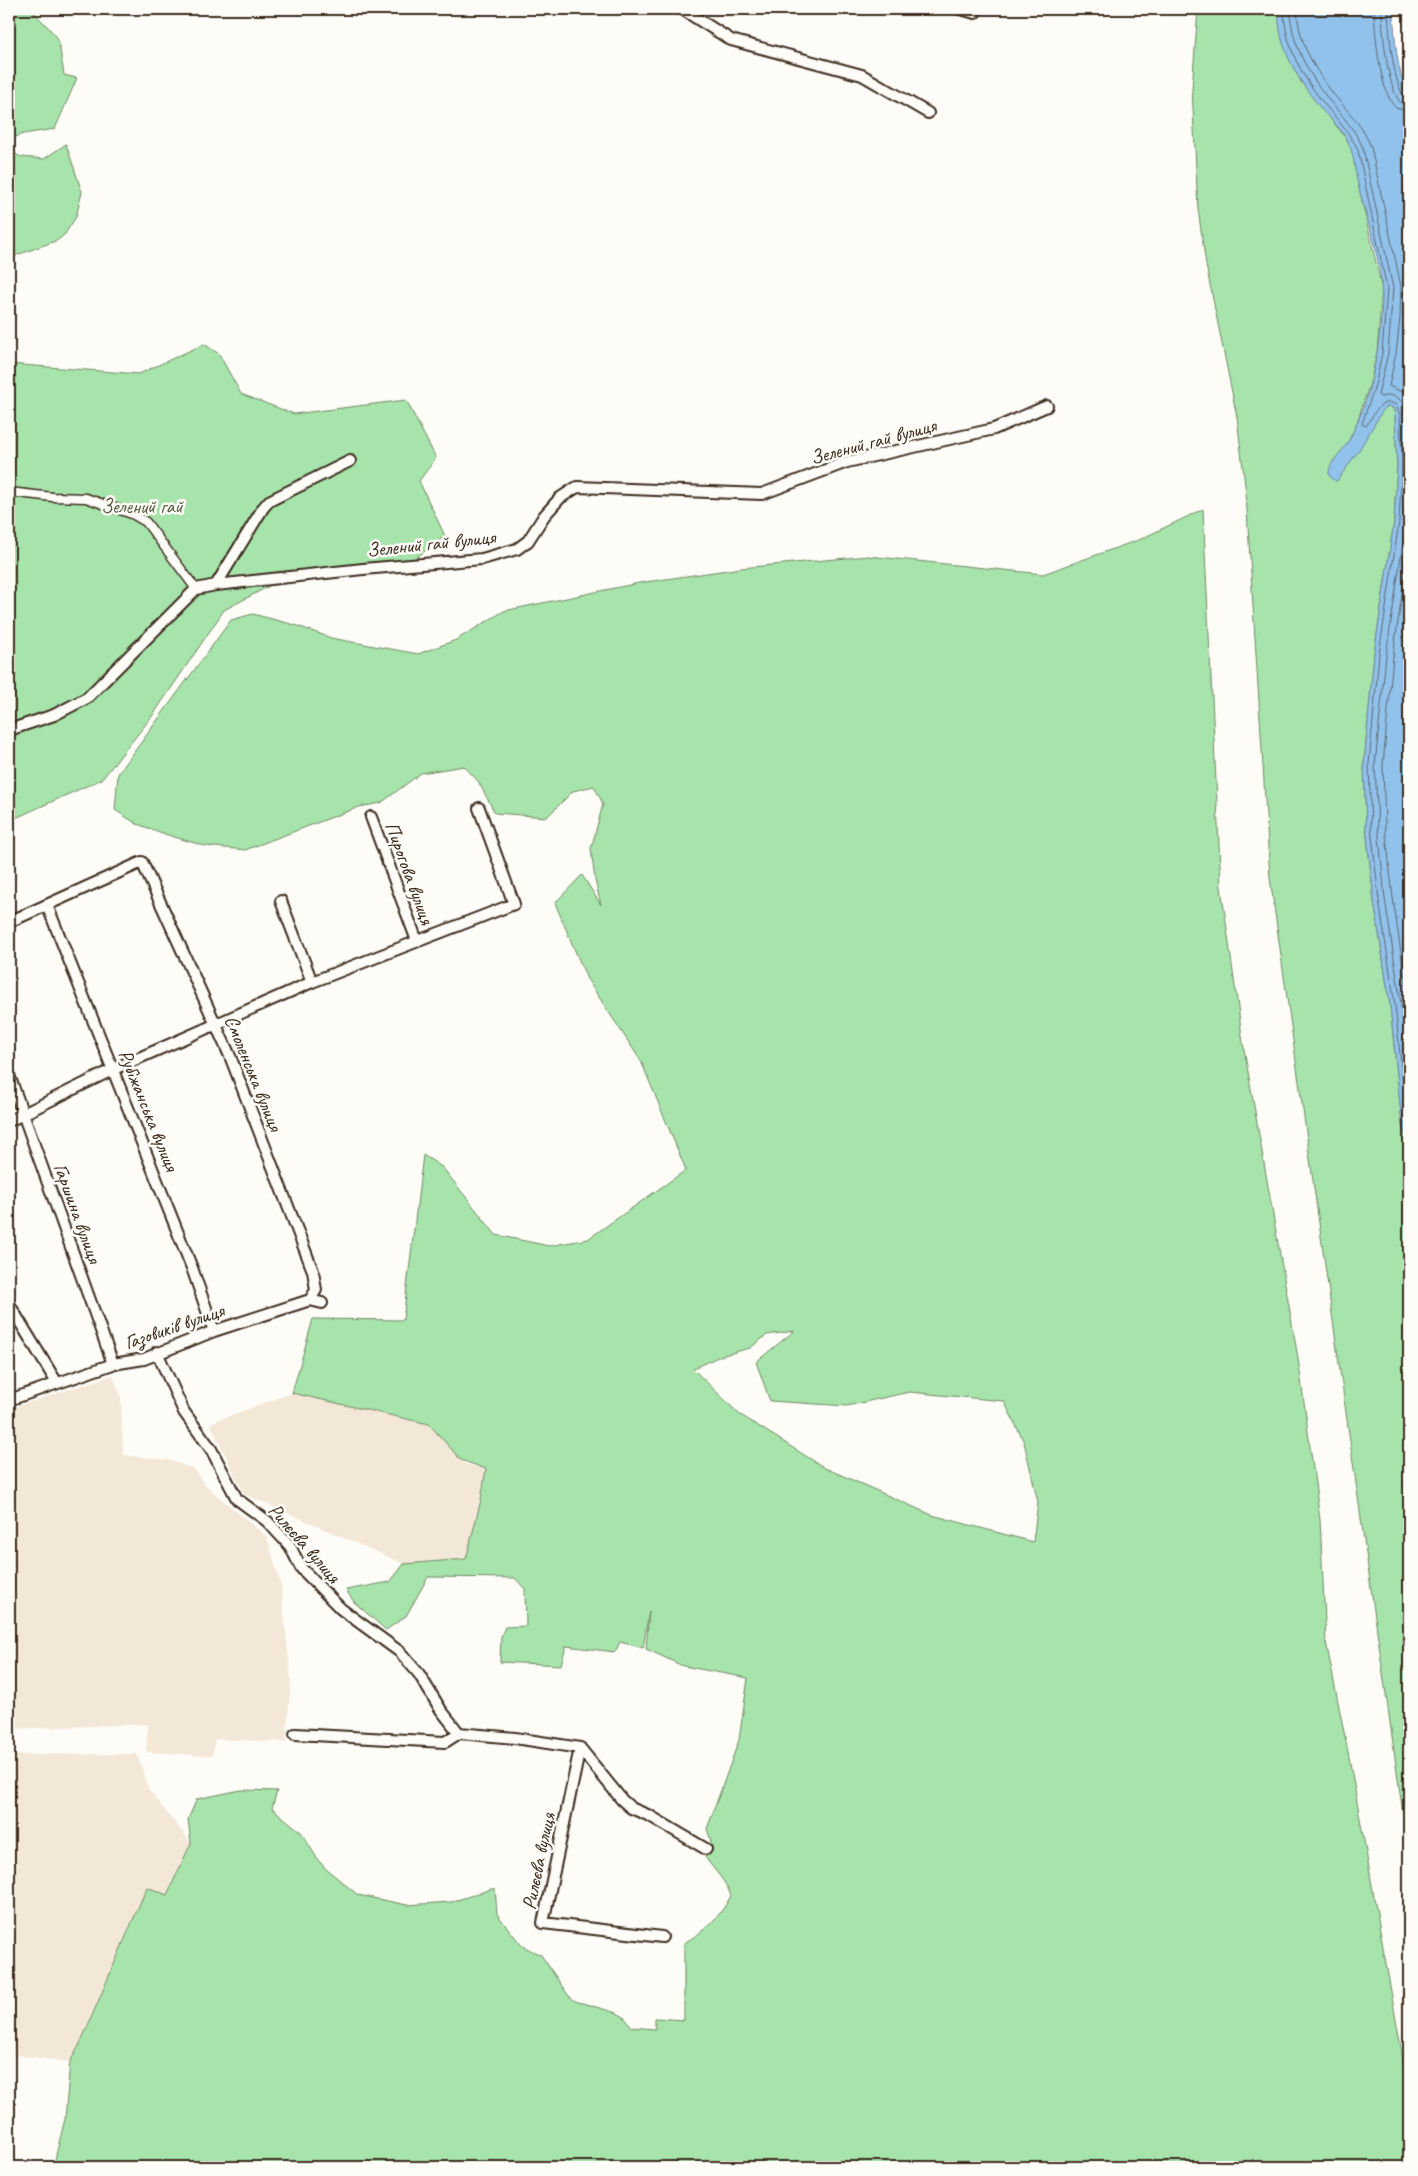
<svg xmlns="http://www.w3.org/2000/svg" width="1418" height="2176" font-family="Caveat,sans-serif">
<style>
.built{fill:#f3e7d7}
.green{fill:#a7e4ab;stroke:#718764;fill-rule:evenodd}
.water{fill:#91c2ec;stroke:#6f859a}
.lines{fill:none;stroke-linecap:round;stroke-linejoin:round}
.shore{stroke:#5d6770;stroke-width:1}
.pedestrian-casing{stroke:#3b2a1e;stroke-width:11}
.minor-casing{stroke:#3b2a1e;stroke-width:14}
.pedestrian{stroke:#fdfcf7;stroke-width:8}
.minor{stroke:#fdfcf7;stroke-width:10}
.labels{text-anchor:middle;stroke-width:5;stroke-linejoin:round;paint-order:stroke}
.street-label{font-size:20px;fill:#3b2a1e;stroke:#fdfcf7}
.park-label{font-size:20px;fill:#565841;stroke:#fdfcf7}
</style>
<rect width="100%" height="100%" fill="#fdfcf7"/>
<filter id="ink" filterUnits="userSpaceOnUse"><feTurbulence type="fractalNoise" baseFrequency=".02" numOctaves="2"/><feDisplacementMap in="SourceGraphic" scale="10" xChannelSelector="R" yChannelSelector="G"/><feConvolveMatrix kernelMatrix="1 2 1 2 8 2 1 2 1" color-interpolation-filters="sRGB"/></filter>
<g filter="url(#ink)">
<!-- built -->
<path class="built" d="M113,1375L121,1398L123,1455L168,1460L194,1469L205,1485L267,1537L281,1586L291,1679L286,1742L215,1739L212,1756L146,1752L148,1724L9,1729V1409Z
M292,1393L429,1424L465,1464L486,1469L481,1497L467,1559L404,1564L244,1494L210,1423Z
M137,1754L149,1790L191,1843L167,1895L147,1887L80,2044L70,2062L9,2054V1755Z"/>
<!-- green -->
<path class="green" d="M9,9H31L56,36L59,43L64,75L77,78L55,129L23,134L13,138L10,151L21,157L44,159L66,144L82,192L76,217L65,234L58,240L9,258Z
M1198,9H1279L1282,40L1301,82L1346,138L1353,152L1357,179L1382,289L1377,352L1371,380L1356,425L1347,445L1332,463L1370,429L1383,409L1388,406L1393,408L1395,415L1397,466L1394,522L1374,654L1364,764L1366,827L1374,901L1390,1005L1402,1124L1409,1150V1856L1270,878L1246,494L1237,417L1206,265L1198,209L1192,88Z
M204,344L219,354L241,394L294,414L406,400L436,458L419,481L445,536L410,562L292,574L224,610L153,715L102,779L9,821V364L139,374Z
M1203,509L1221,887L1243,1043L1298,1358L1320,1520L1326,1642L1349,1757L1402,2053L1409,2131V2167H53L65,2119L70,2062L80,2044L147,1887L167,1895L191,1843L188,1819L197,1799L241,1790L277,1791L272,1808L301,1832L318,1860L326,1869L358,1895L407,1905L451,1902L495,1888L497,1914L522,1946L541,1955L568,1995L575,2001L617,2013L624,2017L632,2027L655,2029V2018L684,2020V1943C705,1931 719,1918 731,1896C726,1881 714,1870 705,1857L711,1841L707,1829L739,1740L748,1678L683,1666L646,1649L649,1611L643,1648L620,1642L615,1652L566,1646L561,1665L500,1662L501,1636L505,1627L526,1626L525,1589L515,1578L428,1577L406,1616L386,1630L354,1602L346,1590L390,1582L404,1564L466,1559L481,1500L486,1469L461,1460L429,1424L292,1393L313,1319L403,1320L423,1155L442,1167L496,1235L549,1246L588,1239L686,1170L641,1061L587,979L555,903L582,875L601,905L595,880L591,849L603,804L594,786L573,791L547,817L495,813L478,781L464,766L421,773L381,803L359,807L245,850L205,846L171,836L137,824L115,810L118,774L231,620L253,614L295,625L331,638L418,654L456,640L504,611L639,583L741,568L868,556L1043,574L1141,539ZM794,1331L756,1362L770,1401L847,1406L909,1392L1004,1401L1024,1442L1038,1502L1033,1542L932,1515L825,1468L739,1414L693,1369L720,1356L750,1348L767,1335Z"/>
<!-- water -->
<path class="water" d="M1279,9H1393C1395,38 1396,71 1409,97V1150L1402,1124L1390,1005L1374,901L1366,827L1364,764L1374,654L1394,522L1397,466L1395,415L1393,408L1388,406L1383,410L1359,450L1337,481C1317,475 1340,454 1346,445C1349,441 1351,436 1353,432C1372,393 1380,346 1382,303C1383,261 1366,220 1357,180C1354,166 1354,153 1347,140C1342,129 1331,120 1323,111C1300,83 1276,47 1279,9Z"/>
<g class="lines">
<!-- shore -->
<path class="shore" d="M1284,9C1284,46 1303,78 1326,106C1338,121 1350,133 1358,150L1387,289L1382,353L1376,382L1362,424L1366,426C1374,415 1381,396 1396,405L1400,415L1402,465L1399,522L1379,654L1369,764L1371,827L1379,900L1395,1005L1407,1123L1409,1132
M1290,9C1291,44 1308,73 1329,100C1342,116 1355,129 1363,148L1393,288L1388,353L1378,395L1381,397L1390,395L1398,398L1403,403L1406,415L1408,466L1406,523L1386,655L1375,765L1378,826L1385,899L1401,1004L1409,1085
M1297,9C1298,43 1315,70 1335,96C1349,113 1363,126 1371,147L1401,286L1400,318L1396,354L1389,386L1402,392L1409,399
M1374,9C1375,32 1379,92 1396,108L1409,112
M1382,9C1382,30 1387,87 1400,102L1409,105
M1388,9C1389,31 1392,78 1404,97L1409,98
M1409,546L1393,656L1383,765L1385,826L1393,898L1409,1008"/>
<defs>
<path id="pedestrian" d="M9,492L53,497L86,498L132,514L146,522L196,589"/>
<path id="minor" d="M682,9L731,40L862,75L928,113
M960,9L975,13
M216,585L263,508L269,501L350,461
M9,730L54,715L87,698L196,589L216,585L363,569L482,559L517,549L528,541L544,516L560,498L577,487L762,494L847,462L994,429L1047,406
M371,817L417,941
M281,901L312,982
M47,905L192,1268L214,1331
M9,922L142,862L230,1056L313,1271L316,1290L310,1300
M9,1075L113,1364
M9,1121L114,1069L312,982L514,904L479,808
M9,1304L57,1383
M157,1352L184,1412L211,1449L237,1499L267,1521L290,1546L301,1568L341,1609L400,1652L419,1674L441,1710L459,1733
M9,1400L113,1364L144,1359L214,1331L310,1300L322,1303
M295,1734L445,1742L459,1733L515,1738L580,1748L622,1800L631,1808L650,1816L706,1849
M580,1748L543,1923L662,1937"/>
</defs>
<!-- pedestrian casing -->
<use href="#pedestrian" class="pedestrian-casing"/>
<!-- minor casing -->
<use href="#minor" class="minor-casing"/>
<!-- pedestrian -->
<use href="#pedestrian" class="pedestrian"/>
<!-- minor -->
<use href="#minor" class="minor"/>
</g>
</g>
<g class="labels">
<!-- street labels -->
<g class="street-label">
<text transform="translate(873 441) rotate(-15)" y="7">Зелений гай вулиця</text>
<text transform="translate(431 543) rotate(-6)" y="7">Зелений гай вулиця</text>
<text transform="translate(410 873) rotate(70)" y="7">Пирогова вулиця</text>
<text transform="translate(254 1073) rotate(68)" y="7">Смоленська вулиця</text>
<text transform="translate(149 1110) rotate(68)" y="7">Рубіжанська вулиця</text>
<text transform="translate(78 1213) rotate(70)" y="7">Гаршина вулиця</text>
<text transform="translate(174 1326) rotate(-19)" y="7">Газовиків вулиця</text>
<text transform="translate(305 1543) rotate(49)" y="7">Рилєєва вулиця</text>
<text transform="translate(538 1861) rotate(-78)" y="7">Рилєєва вулиця</text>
</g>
<!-- park labels -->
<g class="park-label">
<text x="142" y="513">Зелений гай</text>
</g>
</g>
<!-- margin -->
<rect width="1418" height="2176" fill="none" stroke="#fdfcf7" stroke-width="30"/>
<rect x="15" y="15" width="1388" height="2146" fill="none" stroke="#3b2a1e" stroke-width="2" filter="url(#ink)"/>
</svg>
